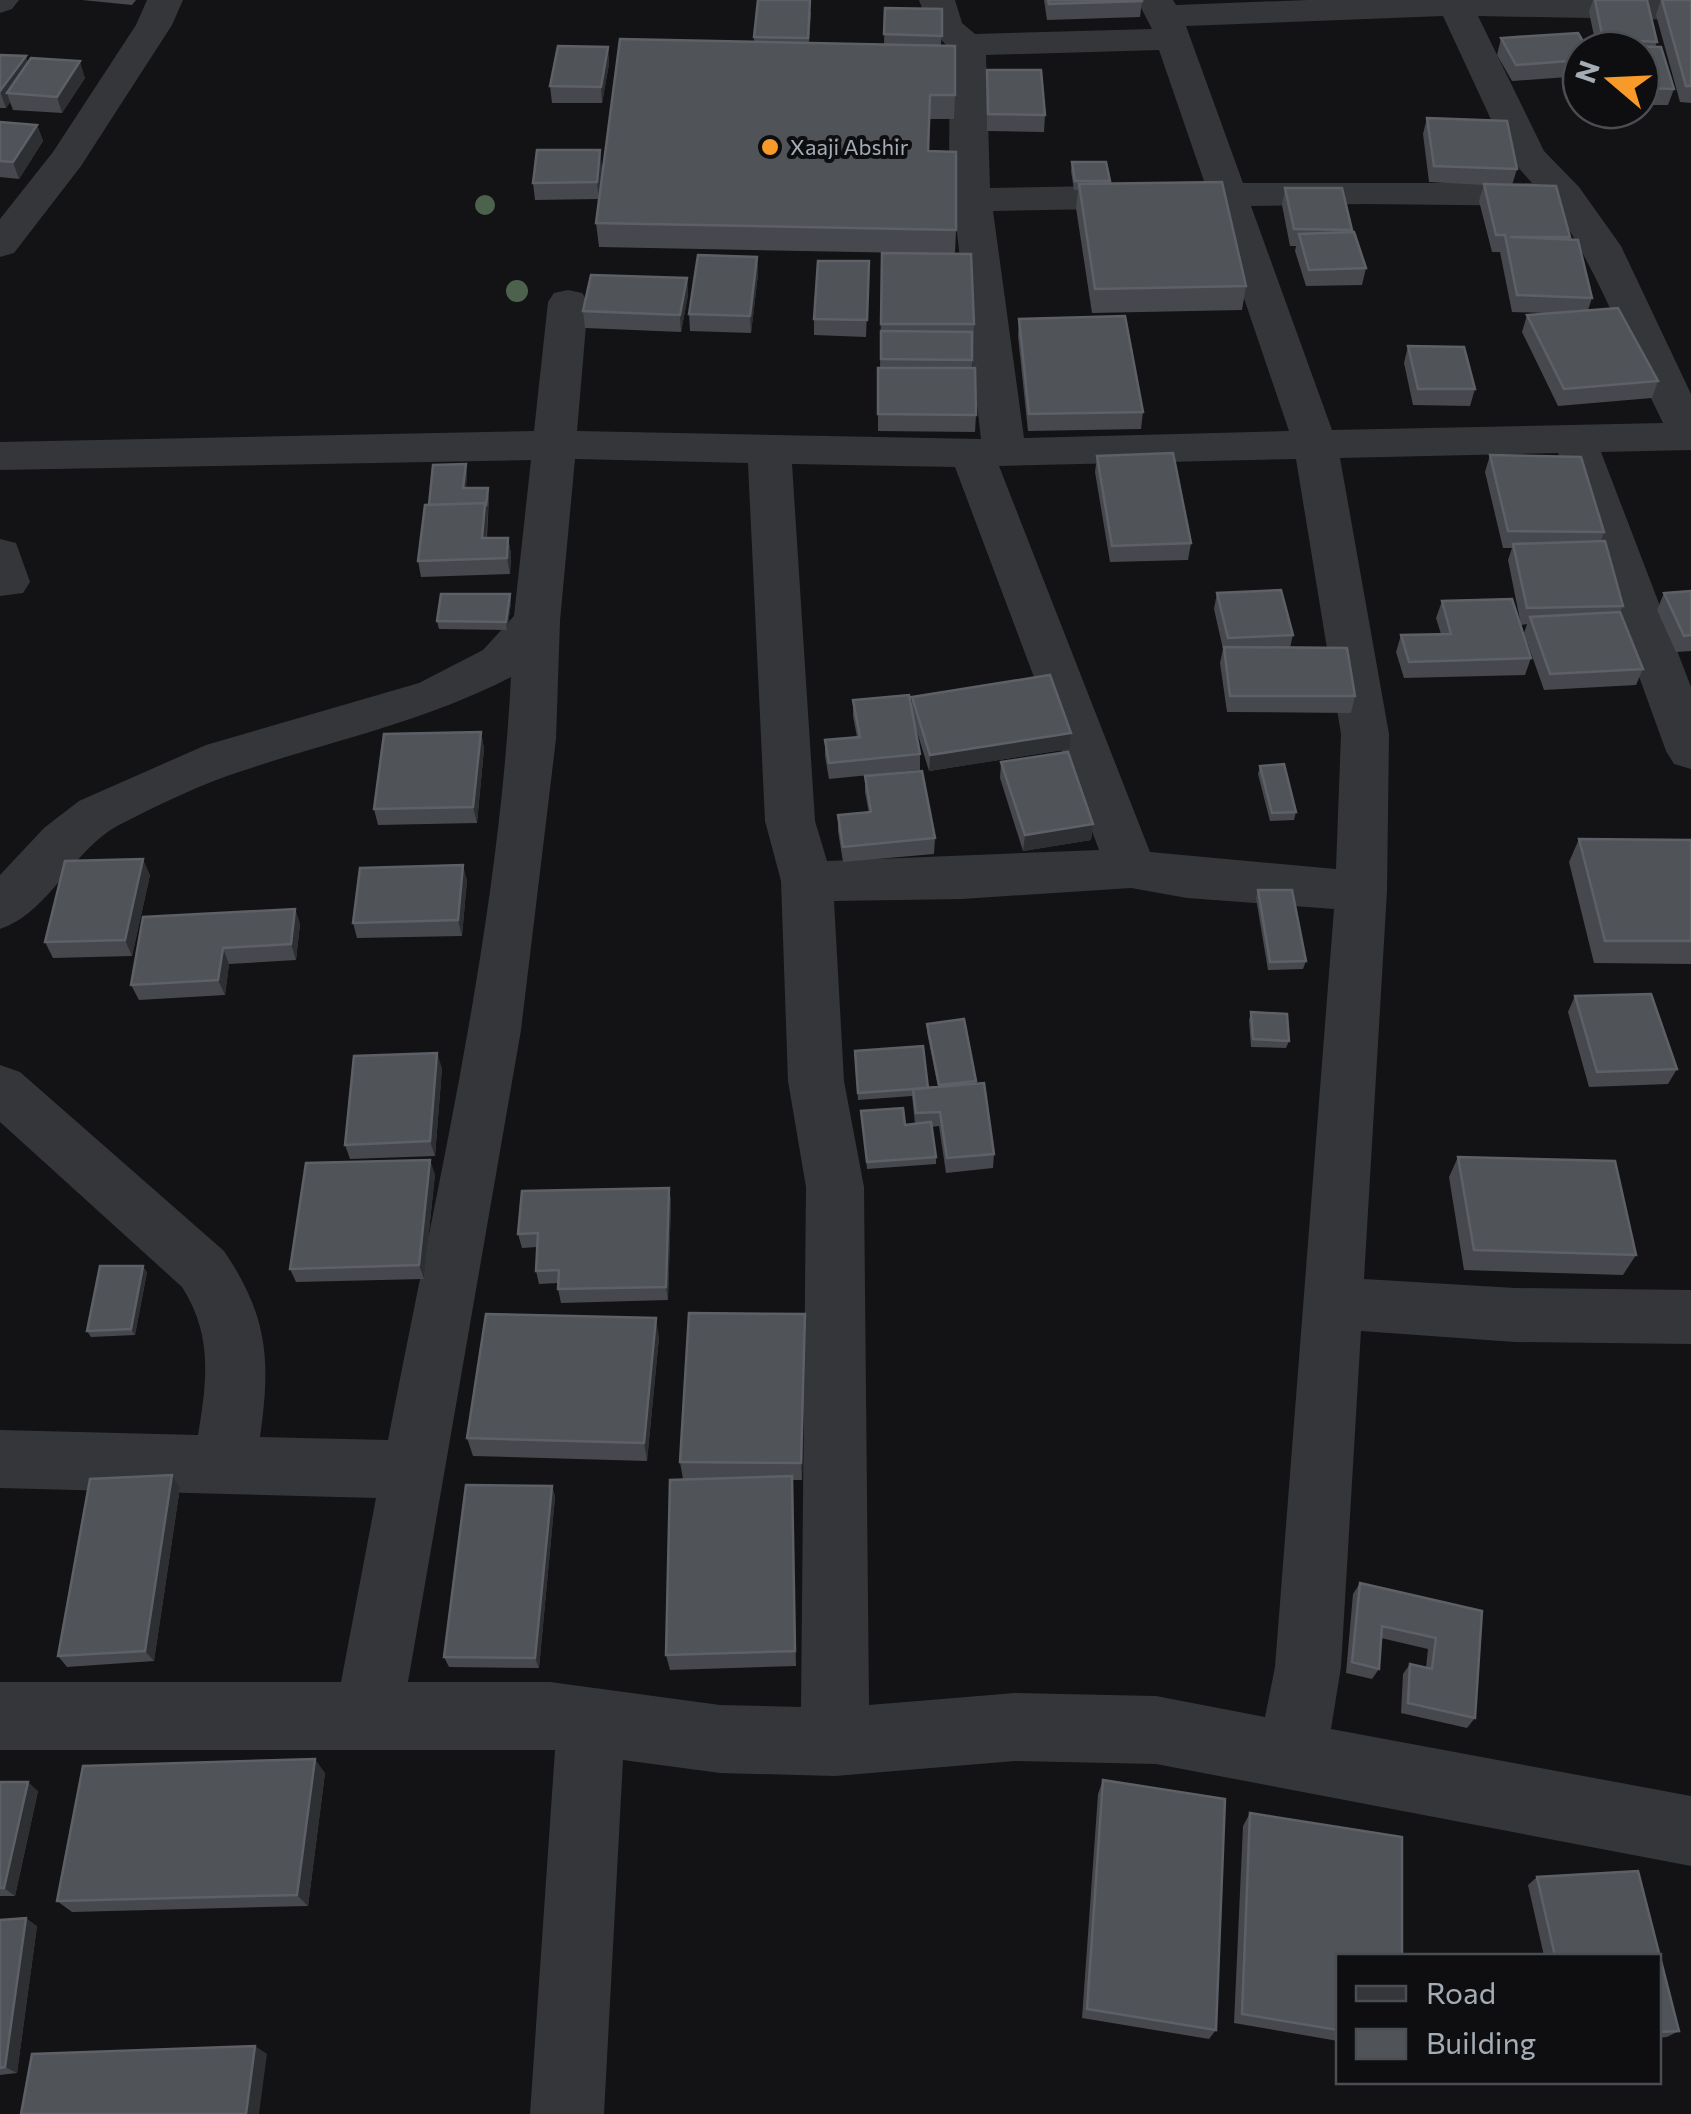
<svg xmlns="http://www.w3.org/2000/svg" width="1691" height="2114" font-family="Commissioner,sans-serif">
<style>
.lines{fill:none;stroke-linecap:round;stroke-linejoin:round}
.minor{fill:#34363a;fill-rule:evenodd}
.tree{fill:#4d624d}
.wall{fill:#46484d}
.shaded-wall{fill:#2d2f32}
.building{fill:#505358;stroke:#5d6167;stroke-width:2.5}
.poi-dot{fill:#f79a29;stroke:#0e0e10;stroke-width:4}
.labels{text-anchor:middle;stroke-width:8;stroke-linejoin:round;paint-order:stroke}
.far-poi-label{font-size:22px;fill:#a4acb6;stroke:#0e0e10;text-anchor:start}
</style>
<rect width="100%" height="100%" fill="#131315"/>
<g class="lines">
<!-- minor -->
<path class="minor" d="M0,0H19L12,9L0,13Z
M147,0H183L172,25L81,166L14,253L0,257V219L53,152L136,25Z
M919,0H955L962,23L975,34L1152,29L1137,0H1173L1176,5L1308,0H1691V20L1478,16L1544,151L1579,187L1621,246L1691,394V450L1601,452L1691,687V769L1674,764L1666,751L1558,453L1340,458L1389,734L1387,891L1364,1279L1515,1288L1691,1290V1344L1515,1342L1361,1331L1341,1667L1331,1729L1691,1796V1866L1156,1764L1015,1761L835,1776L720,1773L623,1760L604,2114H530L555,1750H0V1682H341L376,1498L0,1488V1430L198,1435C207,1381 213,1335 182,1287L0,1122V1065L20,1072L224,1251C268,1316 271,1360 260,1437L388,1440C436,1190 498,932 511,677C426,721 335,740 245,770C203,783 158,805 119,825C72,850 49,913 0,929V875L44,828L79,801L206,745L419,683L483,650L514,616L531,460L0,470V442L534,431L548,302L554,293L568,290L582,293L588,302L577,431L981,439L949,164L950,49L929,27ZM1443,16L1508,156L1532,183H1243L1186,26ZM1159,50L1205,184L990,188L986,55ZM1364,204L1554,206C1599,272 1627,351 1663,423L1332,430L1251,206ZM1213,207L1289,431L1024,438L993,211ZM575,459L748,463L765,821L781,881L788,1081L806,1187L801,1707L720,1705L550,1682H408L521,1030L556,739L560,621ZM1296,459L1341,734L1336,869L1150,852L999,466ZM792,464L955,467L1099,850L827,861L815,821ZM1131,888L1187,898L1334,909L1275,1667L1265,1717L1156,1696L1015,1693L869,1705L864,1187L844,1081L834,901L962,899Z
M0,539L16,543L30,582L23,593L0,596Z"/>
</g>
<!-- trees -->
<g class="tree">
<circle cx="485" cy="205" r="10"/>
<circle cx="517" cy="291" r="11"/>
</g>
<!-- wall -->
<path class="wall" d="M82,0H136L132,5Z
M1044,0H1142V1L1140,17L1047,20Z
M1593,0H1647L1657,42L1655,47L1674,89L1668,105H1641V50H1597L1589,12Z
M1661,0H1691V103L1680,102L1656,15Z
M885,8L942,9L941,46L955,95L954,119H929L928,151L956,230L955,253L974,324L972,368L976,415L975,432L878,431V368H880L882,253H911L599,247L596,223L754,42V37L811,12L809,43L884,45Z
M1501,38L1581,50V76L1512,81L1497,55Z
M608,47L609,64L602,103H552L550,86Z
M0,55L28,62L85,78L62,113L13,110L10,102L6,108H0Z
M987,70L1045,115L1044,132L987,131Z
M1427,118L1517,169L1512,185L1570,237L1569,240L1592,298L1588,310L1658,381L1652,398L1558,406L1522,332L1527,315L1546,313L1512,312L1500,252H1492L1479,201L1484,185L1429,182L1423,134Z
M0,122L37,125L43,141L19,179L0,177Z
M1072,162L1110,181L1109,183L1246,286L1242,310L1092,313L1076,208L1078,190H1074L1071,171Z
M602,166L599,199L535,200L533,183Z
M1285,188L1352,230L1351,233L1366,268L1362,285L1306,286L1295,251L1296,246H1290L1282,205Z
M757,257L758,274L751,333L690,331L689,314Z
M869,261L866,337L814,335V319Z
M687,278L688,295L681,332L585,328L583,311Z
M1019,319L1143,412L1141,429L1028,431L1018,336Z
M1408,346L1475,389L1470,406L1413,405L1404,363Z
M1490,455L1604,532L1601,541L1623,606L1620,612L1643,669L1636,685L1544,690L1524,633L1527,624L1521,625L1508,560L1512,548H1503L1485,472Z
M1097,456L1191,543L1188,560L1110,562L1095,472Z
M467,472L466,488L489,496L487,538H508L511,554L510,574L421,577L418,561L429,505Z
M1691,591V651L1676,652L1657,610L1664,593Z
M1217,593L1293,635L1290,648L1355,696L1351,713L1227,712L1220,663L1223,649L1214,609Z
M510,594L511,603L507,630L439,629L437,621Z
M1442,601L1531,658L1525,675L1404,678L1396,652L1401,635L1441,634L1436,618Z
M912,697L1069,749L929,771L915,725L920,754V770L829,779L825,756V740L857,737L853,716V700L911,707Z
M481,732L484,749L477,823L378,825L374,809Z
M1001,762L1093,824L1091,840L1023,851L1000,778Z
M1260,766L1296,812L1294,820L1270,821L1258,774Z
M865,776L935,838L934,854L843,862L838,831V815L869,813L865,792Z
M1579,839L1691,840V964L1594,963L1569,862Z
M150,875L132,956L53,958L45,942Z
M467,880L462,936L357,938L353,923Z
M1258,890L1306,961L1303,969L1268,970L1256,898Z
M295,909L300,924L296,960L229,964L225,995L139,1000L131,985Z
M1575,996L1677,1069L1668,1084L1589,1087L1568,1012Z
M1251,1012L1289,1041L1286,1048L1251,1047L1249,1020Z
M927,1024L976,1081L994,1154L993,1168L946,1173L939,1126L931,1127L936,1157V1164L867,1169L861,1111L905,1125L915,1124L912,1096L858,1100L855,1059L928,1088L938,1087L927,1032Z
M442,1068L435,1156L350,1159L345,1145Z
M1458,1157L1636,1255L1623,1275L1464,1270L1449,1177Z
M435,1174L424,1279L296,1282L290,1269Z
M669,1188L671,1202L668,1300L561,1303L558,1289V1283L539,1284L536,1271L537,1247L522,1248L518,1234Z
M147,1272L135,1335L91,1337L87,1331Z
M805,1314L802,1480H792L796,1666L670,1670L666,1655L683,1479L680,1462Z
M659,1337L647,1461L473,1456L467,1438Z
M172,1475L180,1487L154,1661L67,1667L58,1656Z
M552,1486L555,1497L539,1668L449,1667L444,1657Z
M1360,1583L1482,1611L1475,1718L1467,1728L1401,1713L1403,1674L1410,1664L1426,1668L1428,1649L1381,1638L1379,1669L1372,1679L1346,1673L1353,1594Z
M325,1773L308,1906L72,1912L57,1901Z
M1103,1780L1216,2030L1209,2039L1082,2018L1098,1794Z
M0,1782L38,1791L15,1896H0Z
M1250,1813L1338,1956V2041L1234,2023L1243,1826Z
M1638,1871L1679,2031L1667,2037L1658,2038V1956H1544L1528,1885L1537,1877Z
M0,1920L37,1926L17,2073L0,2075Z"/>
<!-- shaded-wall -->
<path class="shaded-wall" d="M608,47L609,64L602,103L601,87Z
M26,56L31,73L7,93L10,102L6,108L0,91Z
M80,61L85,78L62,113L57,97Z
M37,125L43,141L19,179L13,162Z
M600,150L602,166L599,199L597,182Z
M757,257L758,274L751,333L750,316Z
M687,278L688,295L681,332L680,315Z
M466,464L467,472L465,497L463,488Z
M488,488L489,496L485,555L482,538Z
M508,538L511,554L510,574L507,558Z
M510,594L511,603L507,630L506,622Z
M481,732L484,749L477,823L473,807Z
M1071,733L1069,749L929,771L930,755Z
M1093,824L1091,840L1023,851L1025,835Z
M143,859L150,875L132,956L125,940Z
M463,865L467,880L462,936L458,920Z
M295,909L300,924L296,960L291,944Z
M223,948L229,964L225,995L218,980Z
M437,1053L442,1068L435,1156L430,1141Z
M430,1160L435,1174L424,1279L419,1265Z
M669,1188L671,1202L668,1300L666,1287Z
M143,1266L147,1272L135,1335L131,1329Z
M805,1314L806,1333L802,1480L801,1463Z
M656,1318L659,1337L647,1461L644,1443Z
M172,1475L180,1487L154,1661L145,1651Z
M552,1486L555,1497L539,1668L535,1658Z
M315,1759L325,1773L308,1906L297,1895Z
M28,1782L38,1791L15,1896L4,1888Z
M26,1918L37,1926L17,2073L5,2067Z
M255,2046L267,2054L259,2114H246Z"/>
<!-- building -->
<path class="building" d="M758,0H810L808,38L754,37Z
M1048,0H1142V1L1049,4Z
M1595,0H1647L1657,42L1603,39Z
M1662,0H1691V86H1686Z
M885,8L942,9V36L884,34Z
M1578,33L1588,50H1581V60L1516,65L1501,38Z
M620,39L955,46V95H930L928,151L956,152V230L596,223Z
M558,46L608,47L601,87L550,86Z
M1608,46L1661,47L1674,89L1641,88V50H1609Z
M0,55L26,56L0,91Z
M31,58L80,61L57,97L7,93Z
M987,70H1041L1045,115L988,114Z
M1427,118L1507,121L1517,169L1434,166Z
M0,122L37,125L13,162L0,161Z
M537,150H600L597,182L533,183Z
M1072,162H1106L1110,181H1075Z
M1222,182L1246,286L1095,289L1079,184Z
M1484,184L1556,186L1570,237H1510L1578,240L1592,298L1517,295L1505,235H1496Z
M1285,188H1342L1352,230L1294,229Z
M1354,232L1366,268L1309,270L1299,234Z
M882,253L971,254L974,324H881Z
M698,255L757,257L750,316L689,314Z
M818,261H869L867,320L814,319Z
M591,275L687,278L680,315L583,311Z
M1618,308L1658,381L1564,389L1527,315Z
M1125,316L1143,412L1029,414L1019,319Z
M881,331L972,332V360L881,359Z
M1408,346L1464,347L1475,389H1418Z
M878,368H975L976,415L878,414Z
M1173,453L1191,543L1112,546L1097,456Z
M1490,455L1581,457L1604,532L1508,531Z
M466,464L463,488H488L486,506L485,503L429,505L433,465Z
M485,503L482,538H508L507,558L418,561L425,505Z
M1605,541L1623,606L1527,608L1513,544Z
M1281,590L1293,635L1228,638L1217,593Z
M1691,591V635L1684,636L1664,593Z
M441,594H510L506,622L437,621Z
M1512,599L1531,658L1409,662L1401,635L1451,634L1442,601Z
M1620,612L1643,669L1550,674L1530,617Z
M1224,647L1347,648L1355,696H1230Z
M1050,675L1071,733L930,755L912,697Z
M909,695L920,754L829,763L825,740L860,737L853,700Z
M481,732L473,807L374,809L384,734Z
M1068,752L1093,824L1025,835L1001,762Z
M1284,764L1296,812L1272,813L1260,766Z
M922,771L935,838L843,847L838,815L871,812L865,776Z
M1579,839L1691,840V941H1605Z
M143,859L125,940L45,942L65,861Z
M463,865L458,920L353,923L360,868Z
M1258,890H1292L1306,961L1270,962Z
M295,909L291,944L223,948L218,980L131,985L143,917Z
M1651,994L1677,1069L1597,1072L1575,996Z
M1251,1012L1287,1014L1289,1041L1253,1039Z
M964,1019L976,1081L939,1085L927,1024Z
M923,1046L928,1088L858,1093L855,1051Z
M437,1053L430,1141L345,1145L354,1056Z
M984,1083L994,1154L947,1158L940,1112L916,1113L913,1089Z
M903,1108L905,1125L931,1122L936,1157L867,1162L861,1111Z
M1458,1157L1615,1161L1636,1255L1474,1250Z
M430,1160L419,1265L290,1269L306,1163Z
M669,1188L666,1287L558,1289L559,1270L536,1271L538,1233L518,1234L522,1191Z
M100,1266H143L131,1329L87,1331Z
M689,1313L805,1314L801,1463L680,1462Z
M486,1314L656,1318L644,1443L467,1438Z
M172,1475L145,1651L58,1656L90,1479Z
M792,1476L795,1651L666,1655L670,1480Z
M466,1485L552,1486L535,1658L444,1657Z
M1360,1583L1482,1611L1475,1718L1408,1703L1410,1664L1432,1669L1436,1638L1382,1626L1379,1669L1352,1662Z
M315,1759L297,1895L57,1901L83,1766Z
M1103,1780L1225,1799L1216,2030L1087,2009Z
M0,1782H28L4,1888H0Z
M1250,1813L1402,1837V1956H1338V2030L1242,2014Z
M1638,1871L1679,2031L1658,2032V1956H1555L1537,1877Z
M26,1918L5,2067L0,2068V1920Z
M255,2046L246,2114H21L32,2054Z"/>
<!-- markers -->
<circle class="poi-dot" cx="770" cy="147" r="10"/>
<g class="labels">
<!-- far-poi labels -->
<g class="far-poi-label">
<text x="790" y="155">Xaaji Abshir</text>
</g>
</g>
<!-- legend -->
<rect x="1336" y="1954" width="325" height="130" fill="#0e0e10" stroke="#4a4d52" stroke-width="2.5"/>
<rect x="1356" y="1986" width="50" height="15" fill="#34363a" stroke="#4a4d52" stroke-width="2.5"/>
<text x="1426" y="2004" font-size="30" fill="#a4acb6">Road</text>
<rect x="1356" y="2029" width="50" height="30" fill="#505358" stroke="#4a4d52" stroke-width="2.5"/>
<text x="1426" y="2054" font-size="30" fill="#a4acb6">Building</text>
<!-- north arrow -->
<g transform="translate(1611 80) rotate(289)"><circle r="48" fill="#0e0e10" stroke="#4a4d52" stroke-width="2.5"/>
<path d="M0-8L18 38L0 25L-18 38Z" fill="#f79a29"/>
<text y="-15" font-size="28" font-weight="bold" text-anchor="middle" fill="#a4acb6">N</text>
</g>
</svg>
